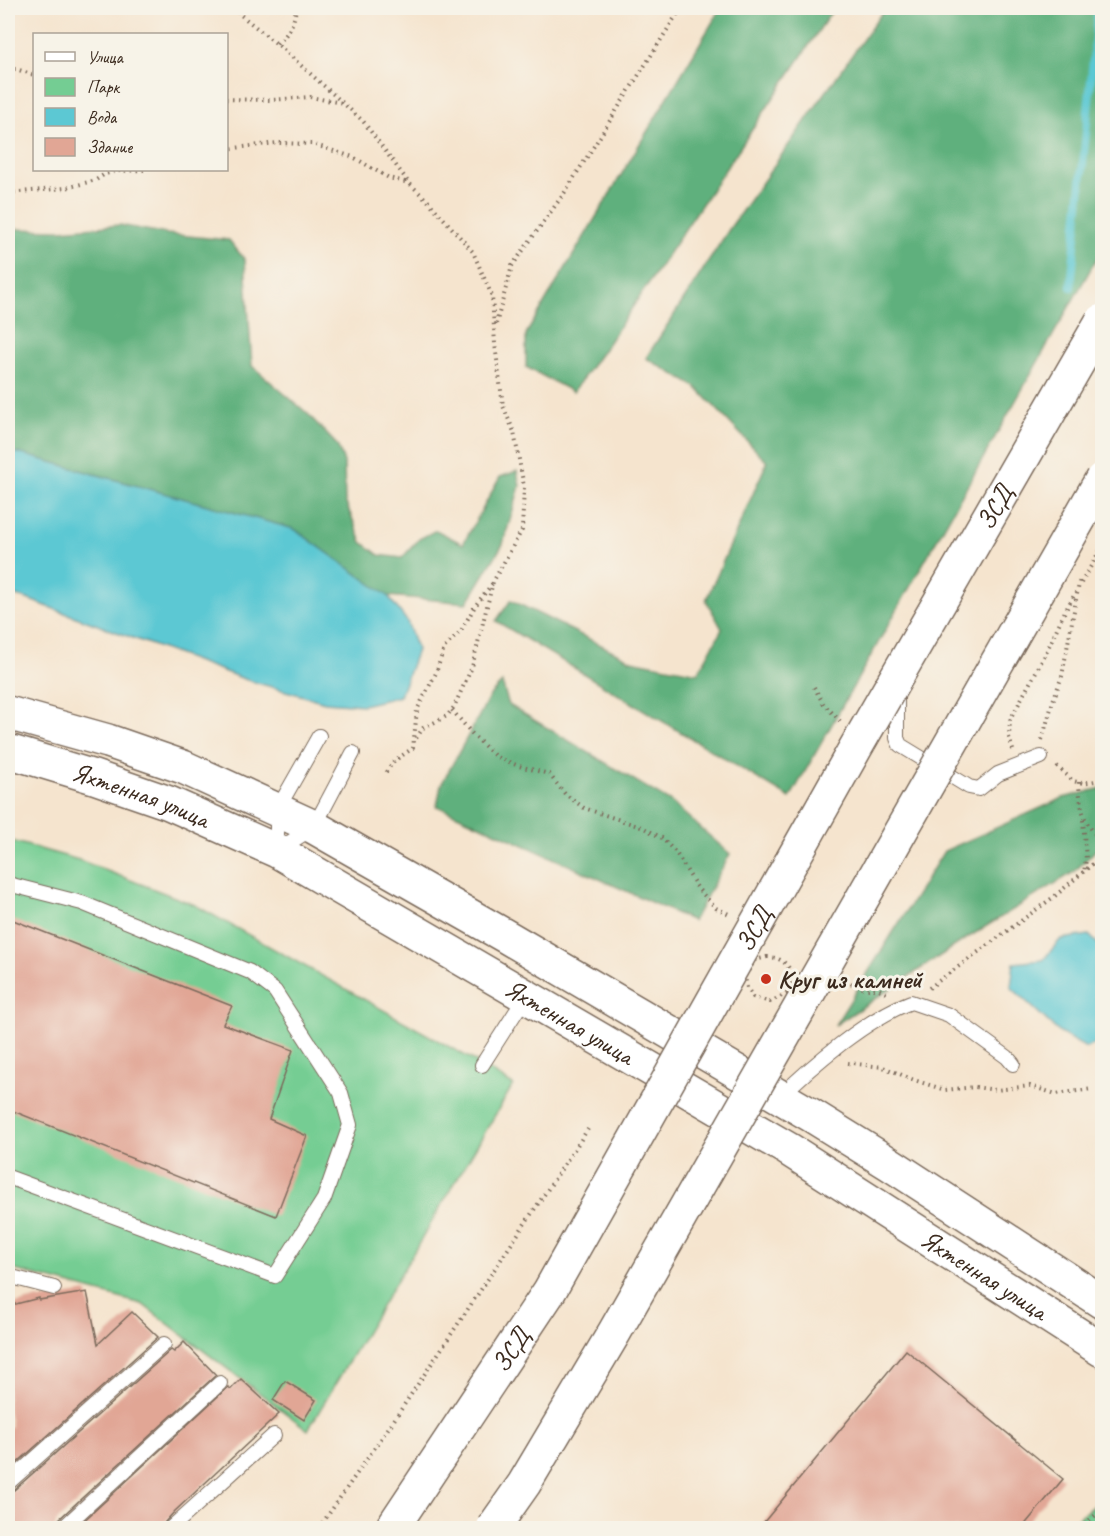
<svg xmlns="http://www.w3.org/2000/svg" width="1110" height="1536" font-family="Caveat,sans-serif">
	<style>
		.green { fill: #74cd93; stroke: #587c58; stroke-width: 1.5 }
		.forest { fill: #5fb07d; stroke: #4d6d4e; stroke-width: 1.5 }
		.water { fill: #5cc8d3; stroke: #4c7978; stroke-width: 1.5 }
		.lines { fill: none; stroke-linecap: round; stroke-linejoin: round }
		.stream { stroke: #5cc8d3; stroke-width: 8 }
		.building { fill: #e1a695 }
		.service-casing { stroke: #7c6b5c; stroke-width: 16 }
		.secondary-casing { stroke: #7c6b5c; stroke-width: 36 }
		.path { stroke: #7c6b5c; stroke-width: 4; stroke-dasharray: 1.5 4.5; stroke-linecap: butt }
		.service { stroke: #fff; stroke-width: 14 }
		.secondary { stroke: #fff; stroke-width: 33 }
		.motorway-bridge-casing { stroke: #7c6b5c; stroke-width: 36; stroke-linecap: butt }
		.motorway-bridge { stroke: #fff; stroke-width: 33 }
		.poi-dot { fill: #c8321e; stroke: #f7f3e8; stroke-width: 2 }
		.labels { text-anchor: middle; stroke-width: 6; stroke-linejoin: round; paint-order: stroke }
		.street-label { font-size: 26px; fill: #3b2a1e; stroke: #f7f3e8 }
		.poi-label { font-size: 26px; font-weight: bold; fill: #3b2a1e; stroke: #f7f3e8; text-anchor: start }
	</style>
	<rect width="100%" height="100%" fill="#f7f3e8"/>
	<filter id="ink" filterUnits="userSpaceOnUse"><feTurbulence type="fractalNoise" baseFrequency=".0167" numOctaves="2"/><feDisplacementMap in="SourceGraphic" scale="12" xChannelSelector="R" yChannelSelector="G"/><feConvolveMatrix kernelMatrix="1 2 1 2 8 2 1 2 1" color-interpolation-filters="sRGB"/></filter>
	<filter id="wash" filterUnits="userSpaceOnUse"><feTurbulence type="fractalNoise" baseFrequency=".008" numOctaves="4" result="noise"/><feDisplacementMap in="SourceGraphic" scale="24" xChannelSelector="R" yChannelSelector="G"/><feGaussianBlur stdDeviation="1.35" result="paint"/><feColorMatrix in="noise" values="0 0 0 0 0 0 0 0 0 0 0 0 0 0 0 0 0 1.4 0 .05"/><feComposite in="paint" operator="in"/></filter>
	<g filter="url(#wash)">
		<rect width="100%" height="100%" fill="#f5e4ce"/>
		<path class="green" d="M 8,840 L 79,860 L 195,905 L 473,1060 L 513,1085 L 308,1430 L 142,1304 L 8,1268 Z
			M 1102,1502 L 1102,1528 L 1066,1528 L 1093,1506 Z"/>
		<path class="forest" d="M 721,8 L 834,8 L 609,342 L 573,392 L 526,367 L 526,334 Z
			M 885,8 L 1102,8 L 1102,249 L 790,798 L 496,621 L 511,600 L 631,660 L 698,673 L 722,629 L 706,600 L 767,462 L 696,387 L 646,358 L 730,228 Z
			M 120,225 L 167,234 L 229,240 L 245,260 L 252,366 L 307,413 L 337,445 L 344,462 L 345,501 L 362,542 L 379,555 L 402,558 L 419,539 L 436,530 L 463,544 L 500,477 L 517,471 L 520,486 L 503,544 L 467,603 L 388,596 L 294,529 L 18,453 L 8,452 L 8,229 L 60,230 Z
			M 502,683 L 509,705 L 671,802 L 730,854 L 693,921 L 437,806 L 441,785 L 491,694 Z
			M 1102,788 L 1102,844 L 1074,872 L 964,940 L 835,1025 L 944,851 L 1063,798 Z"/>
		<path class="water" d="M 8,452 L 18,453 L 294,529 L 388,596 L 407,621 L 417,650 L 400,696 L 363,705 L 325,702 L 247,680 L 27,599 L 8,594 Z
			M 1089,935 L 1102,948 L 1101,1041 L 1086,1048 L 1060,1033 L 1011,987 L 1014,963 L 1043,960 L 1061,939 Z"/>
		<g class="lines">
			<path class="stream" d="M 1071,287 L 1098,8"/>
		</g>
		<g id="blocks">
			<path class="building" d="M 8,918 L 232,1006 L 223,1024 L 293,1050 L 269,1119 L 307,1136 L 276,1216 L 8,1109 Z
				M 87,1292 L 98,1344 L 132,1312 L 158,1337 L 8,1471 L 8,1429 L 11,1426 L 8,1409 L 8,1306 L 39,1298 L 39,1300 Z
				M 184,1342 L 216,1375 L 57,1521 L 54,1528 L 8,1528 L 8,1492 L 14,1490 L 171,1350 L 174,1352 Z
				M 906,1350 L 1063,1479 L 1022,1528 L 759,1528 Z
				M 241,1379 L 279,1414 L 175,1511 L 165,1522 L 162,1528 L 76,1528 L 228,1387 L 231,1389 Z
				M 285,1381 L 316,1400 L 304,1420 L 273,1400 Z"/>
		</g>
	</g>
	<g filter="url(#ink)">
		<use href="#blocks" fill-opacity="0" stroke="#7c6b5c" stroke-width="1.5"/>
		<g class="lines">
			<defs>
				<path id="service" d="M 897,694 L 897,738 L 900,745 L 969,787 L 979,789 L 998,774 L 1041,757
					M 278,850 L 314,827 L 353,753
					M 277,851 L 277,810 L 319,736
					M 8,884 L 82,903 L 250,972 L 275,991 L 341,1093 L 350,1125 L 324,1199 L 275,1276 L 8,1177
					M 482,1065 L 526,996
					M 780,1097 C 812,1065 868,1018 911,1002 L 949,1015 L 1007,1057 L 1013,1064
					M 8,1276 L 54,1288
					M 8,1483 L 164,1344
					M 63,1528 L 220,1383
					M 171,1528 L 274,1435"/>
				<g id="secondary">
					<path d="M 8,713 L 108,741 L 183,767 L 314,827 L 507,937 L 811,1115 L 890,1164 L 1102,1302"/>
					<path id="s1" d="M 8,751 L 94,777 L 169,803 L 277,851 L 788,1149 L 1102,1350"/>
				</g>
			</defs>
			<use href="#service" class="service-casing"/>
			<use href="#secondary" class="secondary-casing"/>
			<path class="path" d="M 232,8 L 277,44 L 363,121 L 409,183 L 428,201 L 473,252 L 492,296 L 495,344 L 503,406 L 514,432 L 524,487 L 522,530 L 493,582 L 472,667 L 454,707 L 447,716 L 423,728 L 415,740
				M 277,44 C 289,33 294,24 296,8
				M 8,69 L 16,69 L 34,75
				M 226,99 L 271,100 L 310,97 L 342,103
				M 226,149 L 277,143 L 312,144 L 353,157 L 389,178 L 409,183
				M 8,193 L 66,188 L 96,180 L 105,174 L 118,171 L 144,170
				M 496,324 L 512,266 L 565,192 L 681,8
				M 1096,451 L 1102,399
				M 1081,583 L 1102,547
				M 814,687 L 823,703 L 840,721
				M 452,710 L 474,736 L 496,757 L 519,766 L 549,774 L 565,794 L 584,808 L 644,828 L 662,838 L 676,853 L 698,889 L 716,908 L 731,915
				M 1042,740 L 1053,701 L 1062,676 L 1080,578
				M 1013,750 L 1009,737 L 1010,720 L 1045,655 L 1063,615 L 1076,592
				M 1057,766 L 1073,781 L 1082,783 L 1102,780
				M 386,772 L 394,761 L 413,748 L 417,710 L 436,673 L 444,648 L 461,631 L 475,606 L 492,584
				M 1079,782 C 1080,807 1083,824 1102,841
				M 1083,820 L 1086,859 L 1084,872
				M 767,957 C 782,957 789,965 794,978 L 788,993 L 770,1002 L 753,997 L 747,988 L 745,976 L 755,960 Z
				M 845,981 L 865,989 L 879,989 L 886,993
				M 929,988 L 1055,896 L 1102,856
				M 848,1063 L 883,1067 L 914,1080 L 945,1090 L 975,1087 L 996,1090 L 1030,1086 L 1056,1094 L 1092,1089
				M 319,1528 L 392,1423 L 588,1129
				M 1080,1528 L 1102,1510"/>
			<use href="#service" class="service"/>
			<use href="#secondary" class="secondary"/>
			<defs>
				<g id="motorway-bridge">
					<path id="s2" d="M 392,1528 L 549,1292 L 856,747 L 1102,321"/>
					<path d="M 493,1528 L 524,1484 L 614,1333 L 1102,479"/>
				</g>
			</defs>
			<use href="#motorway-bridge" class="motorway-bridge-casing"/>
			<use href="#motorway-bridge" class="motorway-bridge"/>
		</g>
	</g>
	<circle class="poi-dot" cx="766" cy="979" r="6"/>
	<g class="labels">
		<g class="street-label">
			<text dy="9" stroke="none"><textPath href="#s2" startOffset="1186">ЗСД</textPath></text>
			<text dy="9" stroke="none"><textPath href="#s1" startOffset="140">Яхтенная улица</textPath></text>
			<text dy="9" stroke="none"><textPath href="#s2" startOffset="700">ЗСД</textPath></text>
			<text dy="9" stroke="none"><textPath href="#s1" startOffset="626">Яхтенная улица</textPath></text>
			<text dy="9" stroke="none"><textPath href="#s1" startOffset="1112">Яхтенная улица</textPath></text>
			<text dy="9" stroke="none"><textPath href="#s2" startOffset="214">ЗСД</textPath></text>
		</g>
		<g class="poi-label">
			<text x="778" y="988">Круг из камней</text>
		</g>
	</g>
	<rect width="1110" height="1536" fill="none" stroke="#f7f3e8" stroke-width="30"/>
	<rect x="33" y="33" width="195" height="138" fill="#f7f3e8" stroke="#aca397" stroke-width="1.5"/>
	<rect x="45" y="52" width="30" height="9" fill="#ffffff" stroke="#aca397" stroke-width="1.5"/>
	<text x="87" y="63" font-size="18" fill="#3b2a1e">Улица</text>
	<rect x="45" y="78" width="30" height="18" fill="#74cd93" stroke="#aca397" stroke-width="1.5"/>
	<text x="87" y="93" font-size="18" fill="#3b2a1e">Парк</text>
	<rect x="45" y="108" width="30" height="18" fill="#5cc8d3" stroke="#aca397" stroke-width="1.5"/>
	<text x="87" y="123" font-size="18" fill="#3b2a1e">Вода</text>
	<rect x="45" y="138" width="30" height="18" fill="#e1a695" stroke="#aca397" stroke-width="1.5"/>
	<text x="87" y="153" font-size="18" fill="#3b2a1e">Здание</text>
</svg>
